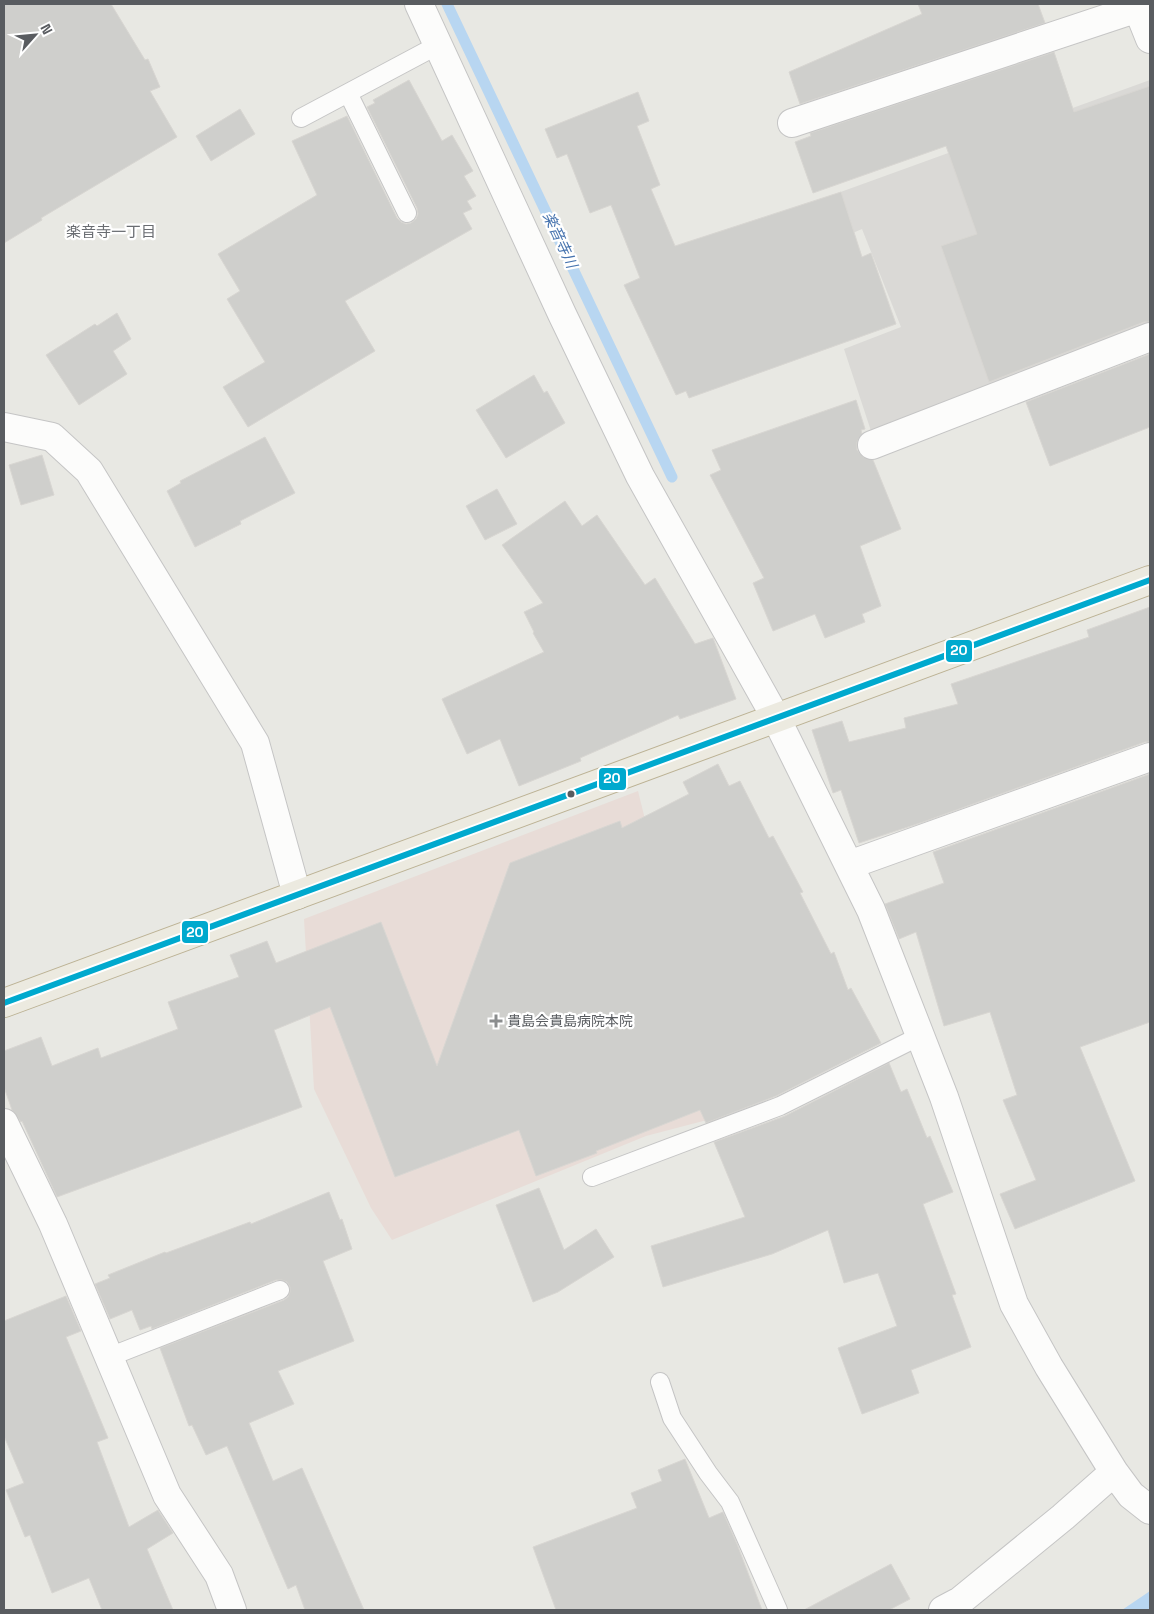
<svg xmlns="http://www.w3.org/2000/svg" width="1154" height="1614" font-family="'Space Grotesk','Noto Sans JP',sans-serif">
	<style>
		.industrial { fill: #dad9d6 }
		.medical { fill: #e8dcd7 }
		.water { fill: #b8d6f1 }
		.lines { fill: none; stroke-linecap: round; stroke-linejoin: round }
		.stream { stroke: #b8d6f1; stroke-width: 11 }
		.building { fill: #cfcfcc; stroke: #d8d6d2 }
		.lane-casing { stroke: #c5c5c5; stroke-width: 20 }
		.street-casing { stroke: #c5c5c5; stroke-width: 30 }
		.highway-casing { stroke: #bcb294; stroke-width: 30 }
		.lane { stroke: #fcfcfb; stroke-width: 18 }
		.street { stroke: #fcfcfb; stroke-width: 28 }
		.highway { stroke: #eceae0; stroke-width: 28 }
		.bus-1-casing { stroke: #fff; stroke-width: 10 }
		.bus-1 { stroke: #00a9ce; stroke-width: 6 }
		.bus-dot { fill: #595c60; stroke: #fff; stroke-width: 2 }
		.poi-dot { fill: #8b8d8e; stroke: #fff; stroke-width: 2 }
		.labels { text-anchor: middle; stroke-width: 4.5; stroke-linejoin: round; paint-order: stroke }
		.poi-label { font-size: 14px; fill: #595c60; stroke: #fff; text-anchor: start }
		.neighbourhood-label { font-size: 15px; fill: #6a6d72; stroke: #fff }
		.water-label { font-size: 15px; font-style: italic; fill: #4774af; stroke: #fff }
		.line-badge { stroke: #fff; stroke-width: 2 }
		.badge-label { font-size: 14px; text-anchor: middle; font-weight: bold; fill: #fff }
	</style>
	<rect width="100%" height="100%" fill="#e8e8e3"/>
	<path class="industrial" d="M 1150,80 L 1150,330 L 871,431 L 844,349 L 901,327 L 862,229 L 827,244 L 813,202 Z"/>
	<path class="medical" d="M 638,791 L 684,977 L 707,1120 L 646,1136 L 392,1240 L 371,1208 L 314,1089 L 304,919 Z"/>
	<path class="water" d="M 1150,1591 L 1150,1610 L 1122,1610 Z"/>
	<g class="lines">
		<path class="stream" d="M 447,4 L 672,477"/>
	</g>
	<path class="building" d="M 4,4 L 111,4 L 145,60 L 148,59 L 160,87 L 150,91 L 177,137 L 88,190 L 41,218 L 42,220 L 4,243 Z
		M 918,4 L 1038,4 L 1045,23 L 800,104 L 789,72 L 922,14 Z
		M 1054,52 L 1074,112 L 1150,86 L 1150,322 L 1144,322 L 989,382 L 941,246 L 977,234 L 946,146 L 813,193 L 795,142 L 811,136 L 810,133 Z
		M 409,80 L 442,141 L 452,135 L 473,171 L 464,176 L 476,196 L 467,201 L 472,209 L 463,213 L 472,229 L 345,301 L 375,351 L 248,427 L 223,387 L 265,362 L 227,299 L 240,291 L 218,254 L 317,195 L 292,141 L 347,116 L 397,218 L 401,222 L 406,224 L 411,223 L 416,219 L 418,214 L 417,208 L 367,107 L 375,103 L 373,100 Z
		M 638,92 L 649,121 L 637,126 L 660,185 L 651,189 L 675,246 L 841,192 L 862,257 L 871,253 L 896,324 L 689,398 L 686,391 L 676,395 L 624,285 L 640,278 L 611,205 L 590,213 L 567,154 L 557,158 L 545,129 Z
		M 240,109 L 255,134 L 211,161 L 196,136 Z
		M 117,313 L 131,339 L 113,351 L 127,374 L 79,405 L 46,355 L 95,324 L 97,326 Z
		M 1150,354 L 1150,427 L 1050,466 L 1026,402 Z
		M 534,375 L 544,393 L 547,391 L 565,423 L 506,458 L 476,410 Z
		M 856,400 L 865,429 L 861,430 L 862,434 L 857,442 L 857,450 L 863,457 L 873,460 L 901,529 L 860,546 L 881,606 L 862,614 L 865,622 L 825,638 L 815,614 L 773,631 L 753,583 L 764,578 L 710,475 L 721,470 L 712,450 Z
		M 265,437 L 295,493 L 240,521 L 241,524 L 195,547 L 167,491 L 181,483 L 180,481 Z
		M 42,455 L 54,495 L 21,505 L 9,465 Z
		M 497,489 L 517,524 L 485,540 L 466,506 Z
		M 565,501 L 582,526 L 597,515 L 645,585 L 655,578 L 695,644 L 713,638 L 736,699 L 680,719 L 678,715 L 580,758 L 581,761 L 519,786 L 500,739 L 467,754 L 442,699 L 544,652 L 533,633 L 534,632 L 524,612 L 543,603 L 502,545 Z
		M 1150,607 L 1150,742 L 1145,742 L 923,822 L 859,843 L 841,790 L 833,793 L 812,730 L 842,721 L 849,742 L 906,728 L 904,718 L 958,704 L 951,684 L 1089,637 L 1087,630 Z
		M 718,764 L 729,786 L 740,781 L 769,838 L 773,836 L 803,892 L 800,893 L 831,954 L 834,952 L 848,990 L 851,988 L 881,1043 L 776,1096 L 706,1123 L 700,1110 L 596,1151 L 597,1153 L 536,1176 L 519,1130 L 395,1177 L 330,1007 L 274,1030 L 302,1107 L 57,1197 L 22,1121 L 21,1122 L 12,1110 L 4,1087 L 4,1051 L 41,1037 L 52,1066 L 98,1048 L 101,1058 L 178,1029 L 168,1002 L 239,977 L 230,955 L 267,941 L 276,963 L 381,922 L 437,1066 L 510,863 L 620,821 L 622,828 L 689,794 L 683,782 Z
		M 1150,774 L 1150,1022 L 1080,1047 L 1135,1181 L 1015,1229 L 1000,1194 L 1036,1180 L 1003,1100 L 1017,1095 L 990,1012 L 944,1026 L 916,932 L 899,939 L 885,904 L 944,883 L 933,852 Z
		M 889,1063 L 901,1092 L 907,1089 L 927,1138 L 930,1136 L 953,1192 L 923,1204 L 956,1294 L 952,1295 L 971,1347 L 911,1370 L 919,1393 L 862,1414 L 838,1348 L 897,1326 L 878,1273 L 844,1283 L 828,1230 L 772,1254 L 663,1287 L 651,1246 L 745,1217 L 714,1142 L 785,1116 Z
		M 539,1188 L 564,1250 L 596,1229 L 614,1257 L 558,1292 L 533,1302 L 496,1205 Z
		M 329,1192 L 340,1220 L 342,1219 L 352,1249 L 323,1261 L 354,1341 L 278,1371 L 294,1404 L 249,1423 L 273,1481 L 302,1468 L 364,1610 L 305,1610 L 296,1585 L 288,1589 L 227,1446 L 206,1455 L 192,1425 L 189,1426 L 160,1348 L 284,1300 L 288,1297 L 290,1292 L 290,1287 L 287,1282 L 282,1280 L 276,1280 L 152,1329 L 151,1326 L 140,1330 L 132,1310 L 110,1319 L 95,1284 L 110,1278 L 108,1275 L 165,1252 L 166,1253 L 250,1222 L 251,1224 Z
		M 66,1296 L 81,1331 L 66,1337 L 108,1438 L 97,1442 L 129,1527 L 158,1510 L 173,1533 L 147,1549 L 173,1610 L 102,1610 L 89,1578 L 52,1593 L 30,1535 L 25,1537 L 6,1490 L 24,1483 L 4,1436 L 4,1321 Z
		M 685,1459 L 709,1518 L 723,1512 L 737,1544 L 762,1610 L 556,1610 L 533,1547 L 637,1508 L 631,1493 L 662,1481 L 658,1470 Z
		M 891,1564 L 910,1599 L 889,1610 L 804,1610 Z"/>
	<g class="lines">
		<defs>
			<path id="lane" d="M 348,93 L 407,213
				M 301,118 L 438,45
				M 592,1177 L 780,1106 L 920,1036
				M 109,1357 L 280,1290
				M 660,1382 L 672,1418 L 708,1473 L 730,1502 L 778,1610"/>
			<path id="street" d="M 419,4 L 562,314 L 640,476 L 776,718 L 871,910 L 944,1097 L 1014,1304 L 1049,1367 L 1114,1472 L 1131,1495 L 1150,1510
				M 1136,4 L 1150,39
				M 792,123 L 1138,8
				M 4,427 L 52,437 L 89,471 L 255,743 L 297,895
				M 872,445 L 1150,337
				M 849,865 L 1150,757
				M 4,1123 L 53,1224 L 167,1495 L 219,1575 L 232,1610
				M 943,1610 L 960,1601 L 1063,1517 L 1114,1472"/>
			<path id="highway" d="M 4,1003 L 1150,580"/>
		</defs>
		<use href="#lane" class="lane-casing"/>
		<use href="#street" class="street-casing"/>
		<use href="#highway" class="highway-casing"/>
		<use href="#lane" class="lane"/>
		<use href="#street" class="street"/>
		<use href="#highway" class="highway"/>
		<defs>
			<path id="bus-1" d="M 4,1003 L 1150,580"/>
		</defs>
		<use href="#bus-1" class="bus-1-casing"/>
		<use href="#bus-1" class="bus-1"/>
	</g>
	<circle class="bus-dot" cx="571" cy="794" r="4.5"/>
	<path class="poi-dot" d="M493.5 1013.5h5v5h5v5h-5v5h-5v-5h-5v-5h5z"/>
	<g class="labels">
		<g class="poi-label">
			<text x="507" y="1026">貴島会貴島病院本院</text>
		</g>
		<g class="neighbourhood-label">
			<text x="111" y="237">楽音寺一丁目</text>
		</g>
		<g class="water-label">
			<text transform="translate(560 240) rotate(65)" y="5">楽音寺川</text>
		</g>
	</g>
	<g class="line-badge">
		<rect x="945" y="639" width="28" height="24" rx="5" fill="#00a9ce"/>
		<rect x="598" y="767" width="29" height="24" rx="5" fill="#00a9ce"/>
		<rect x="181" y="920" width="28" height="24" rx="5" fill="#00a9ce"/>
	</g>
	<g class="badge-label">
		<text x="959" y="655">20</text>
		<text x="612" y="783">20</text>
		<text x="195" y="937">20</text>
	</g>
	<rect width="1154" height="1614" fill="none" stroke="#595c60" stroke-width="10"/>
	<g transform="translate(35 35) rotate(63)" stroke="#ffffff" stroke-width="4" paint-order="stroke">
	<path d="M0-4L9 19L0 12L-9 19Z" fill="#595c60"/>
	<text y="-8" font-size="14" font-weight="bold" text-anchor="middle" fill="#595c60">N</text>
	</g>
</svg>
